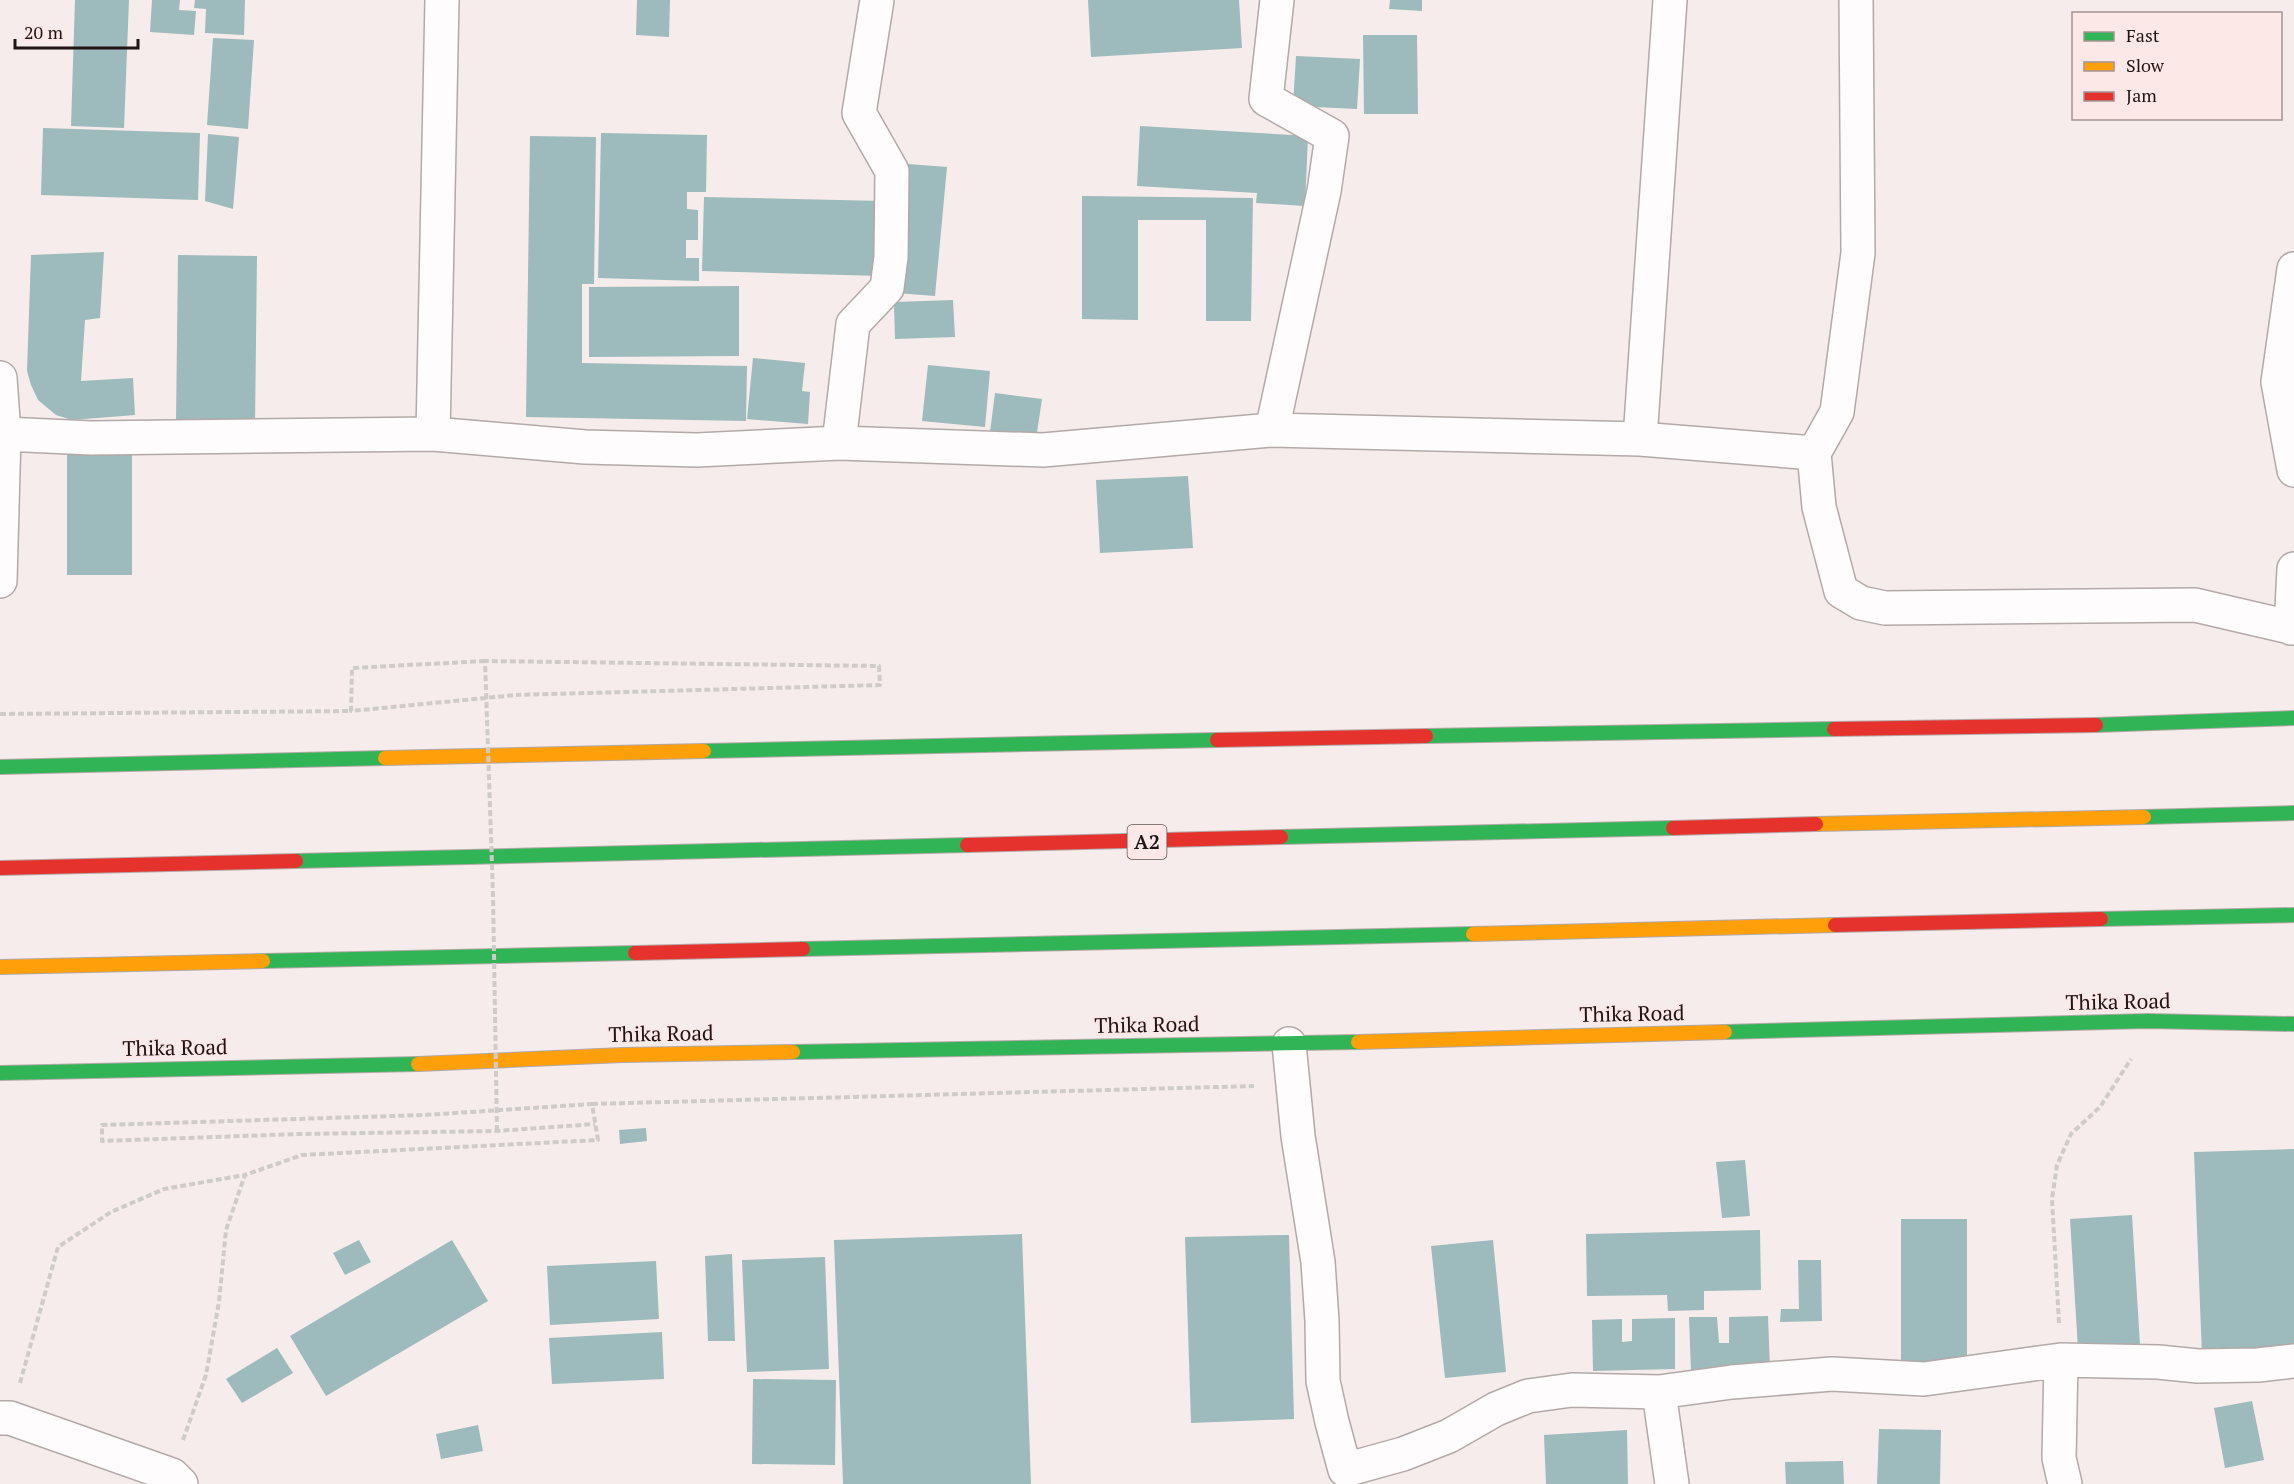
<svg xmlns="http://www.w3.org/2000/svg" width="2294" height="1484" font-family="'PT Serif',serif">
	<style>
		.building { fill: #9dbabc }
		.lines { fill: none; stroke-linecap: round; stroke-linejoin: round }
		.street-casing { stroke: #b3a9a8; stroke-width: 36 }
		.fast-casing { stroke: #b3a9a8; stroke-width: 16 }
		.slow-casing { stroke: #b3a9a8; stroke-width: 16 }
		.jam-casing { stroke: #b3a9a8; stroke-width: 16 }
		.path { stroke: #d0cbcb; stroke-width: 4; stroke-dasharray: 6 3; stroke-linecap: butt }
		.street { stroke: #fefcfc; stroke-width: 33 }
		.fast { stroke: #30b455; stroke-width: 14 }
		.slow { stroke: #ff9f0a; stroke-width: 14 }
		.jam { stroke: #e5322d; stroke-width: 14 }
		.path-bridge { stroke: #d0cbcb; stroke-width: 4; stroke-dasharray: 6 3; stroke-linecap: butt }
		.labels { text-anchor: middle; stroke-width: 4.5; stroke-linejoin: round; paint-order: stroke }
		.shield { fill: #fbe8e7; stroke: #625454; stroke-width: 1.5 }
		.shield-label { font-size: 20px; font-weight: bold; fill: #201515 }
		.street-label { font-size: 21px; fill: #201515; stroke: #fbe8e7 }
	</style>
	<rect width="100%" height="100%" fill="#f6eceb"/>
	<path class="building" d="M 75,0 L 129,0 L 124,128 L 71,126 Z
		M 152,0 L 180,0 L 179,10 L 196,11 L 194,35 L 150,32 Z
		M 195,0 L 245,0 L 244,35 L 205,33 L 206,9 L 194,8 Z
		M 637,0 L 670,0 L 669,37 L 636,35 Z
		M 1088,0 L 1239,0 L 1242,48 L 1091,57 Z
		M 1390,0 L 1422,0 L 1422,11 L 1389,9 Z
		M 1363,35 L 1417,35 L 1418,114 L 1364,114 Z
		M 213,38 L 254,40 L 248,129 L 207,125 Z
		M 1296,56 L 1360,59 L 1357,109 L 1293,106 Z
		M 1140,126 L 1308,136 L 1305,206 L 1256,203 L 1257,193 L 1137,186 Z
		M 43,128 L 200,133 L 198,200 L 41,195 Z
		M 601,133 L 707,135 L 706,192 L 687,192 L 687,209 L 698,210 L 698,240 L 686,240 L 686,258 L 699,258 L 699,281 L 598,278 Z
		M 208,134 L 239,137 L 233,209 L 205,201 Z
		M 530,136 L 596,137 L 594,284 L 582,284 L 582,363 L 747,366 L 746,421 L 526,417 Z
		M 908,164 L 947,167 L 935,296 L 896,293 Z
		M 1082,196 L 1253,198 L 1251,321 L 1206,321 L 1206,220 L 1138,220 L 1138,320 L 1082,319 Z
		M 704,197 L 882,201 L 881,276 L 702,271 Z
		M 104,252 L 100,318 L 85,320 L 81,381 L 133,378 L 135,415 L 72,420 L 56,415 L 38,400 L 31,385 L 27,371 L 31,255 Z
		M 178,255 L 257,256 L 255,424 L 176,423 Z
		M 739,286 L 739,356 L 589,357 L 589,287 Z
		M 953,300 L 955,337 L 895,339 L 894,302 Z
		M 753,358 L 805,363 L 802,391 L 810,392 L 808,424 L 747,419 Z
		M 928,365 L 990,371 L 985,427 L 922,421 Z
		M 995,393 L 1042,399 L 1036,439 L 990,432 Z
		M 67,455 L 132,455 L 132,575 L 67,575 Z
		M 1188,476 L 1193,548 L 1100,553 L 1096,480 Z
		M 646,1128 L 647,1141 L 620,1144 L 619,1130 Z
		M 2294,1149 L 2294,1353 L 2202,1356 L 2194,1152 Z
		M 1745,1160 L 1750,1216 L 1722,1218 L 1716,1162 Z
		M 2132,1215 L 2140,1345 L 2078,1349 L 2070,1219 Z
		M 1901,1219 L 1967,1219 L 1967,1363 L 1901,1363 Z
		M 1760,1230 L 1761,1290 L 1704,1291 L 1704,1310 L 1668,1311 L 1667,1295 L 1587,1296 L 1586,1234 Z
		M 1022,1234 L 1031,1484 L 843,1484 L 834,1240 Z
		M 1289,1235 L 1294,1419 L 1191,1423 L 1185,1237 Z
		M 359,1240 L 371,1262 L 345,1275 L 333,1253 Z
		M 452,1240 L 488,1301 L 326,1396 L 290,1336 Z
		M 1493,1240 L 1506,1372 L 1445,1378 L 1431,1246 Z
		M 732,1254 L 735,1341 L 708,1341 L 705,1256 Z
		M 825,1257 L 829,1369 L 747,1372 L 742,1260 Z
		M 1798,1260 L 1821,1260 L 1822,1321 L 1780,1322 L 1781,1309 L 1799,1309 Z
		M 656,1261 L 659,1319 L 550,1325 L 547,1266 Z
		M 1768,1316 L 1770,1369 L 1691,1371 L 1689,1317 L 1717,1317 L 1719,1343 L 1729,1343 L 1729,1317 Z
		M 1675,1318 L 1675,1369 L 1593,1371 L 1592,1320 L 1622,1319 L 1622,1342 L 1632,1341 L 1632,1319 Z
		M 662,1332 L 664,1379 L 552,1384 L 549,1338 Z
		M 277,1348 L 293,1373 L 242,1403 L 226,1379 Z
		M 753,1379 L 836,1380 L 835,1465 L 752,1464 Z
		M 2252,1401 L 2264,1460 L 2225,1468 L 2214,1408 Z
		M 478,1425 L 483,1451 L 441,1459 L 436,1434 Z
		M 1879,1429 L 1941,1430 L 1940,1484 L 1877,1484 Z
		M 1627,1430 L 1628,1484 L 1546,1484 L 1544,1435 Z
		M 1843,1461 L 1844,1484 L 1786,1484 L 1785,1462 Z"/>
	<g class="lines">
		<defs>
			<path id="street" d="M 2294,269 L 2278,382 L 2294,470
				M 0,378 L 4,434 L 91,438 L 433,434 L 585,447 L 697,450 L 839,443 L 1043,450 L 1272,430 L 1640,439 L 1814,453 L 1819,507 L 1841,591 L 1861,603 L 1885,608 L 2195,605 L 2294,628
				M 1272,430 L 1324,191 L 1332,136 L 1266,99 L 1277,0
				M 433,434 L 442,0
				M 1640,439 L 1670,0
				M 839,443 L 853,324 L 887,288 L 891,257 L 892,171 L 859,113 L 877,0
				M 1814,453 L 1837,412 L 1858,253 L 1856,0
				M 0,581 L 4,434
				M 2291,628 L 2294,569
				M 1289,1044 L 1298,1136 L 1318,1262 L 1322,1321 L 1323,1381 L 1332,1422 L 1345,1470 L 1403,1454 L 1449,1436 L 1496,1409 L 1528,1396 L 1572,1390 L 1659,1392 L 1732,1382 L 1832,1374 L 1924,1379 L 2061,1360 L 2158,1362 L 2198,1366 L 2258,1365 L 2294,1361
				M 2061,1360 L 2059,1458 L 2065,1484
				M 1659,1392 L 1672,1484
				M 0,1418 L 10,1418 L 172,1475 L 181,1484"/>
			<path id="fast" d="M 2096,725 L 2294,718
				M 1426,736 L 1834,729
				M 704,751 L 1217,740
				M 0,767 L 385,758
				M 2144,817 L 2294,813
				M 1281,837 L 1673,828
				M 296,861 L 967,845
				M 2101,919 L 2294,915
				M 803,949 L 1473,934
				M 263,961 L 635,953
				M 1725,1032 L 2148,1021 L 2294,1024
				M 793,1052 L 1358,1042
				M 0,1073 L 418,1064"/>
			<path id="slow" d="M 385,758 L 704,751
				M 1816,824 L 2144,817
				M 1473,934 L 1835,925
				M 0,967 L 263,961
				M 1358,1042 L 1725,1032
				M 418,1064 L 623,1055 L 793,1052"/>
			<path id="jam" d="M 1834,729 L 2096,725
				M 1217,740 L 1426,736
				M 1673,828 L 1816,824
				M 967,845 L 1281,837
				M 0,868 L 296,861
				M 1835,925 L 2101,919
				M 635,953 L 803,949"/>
		</defs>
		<use href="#street" class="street-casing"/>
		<use href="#fast" class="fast-casing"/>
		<use href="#slow" class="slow-casing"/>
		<use href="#jam" class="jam-casing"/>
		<path class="path" d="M 485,661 L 352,668 L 351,711 L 516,695
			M 0,714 L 351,711
			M 592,1104 L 1254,1086
			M 2059,1323 L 2052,1199 L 2057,1165 L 2071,1134 L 2100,1107 L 2131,1059
			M 20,1383 L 58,1247 L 111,1212 L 164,1189 L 245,1175
			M 183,1440 L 206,1375 L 219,1302 L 226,1230 L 245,1175 L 302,1155 L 598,1140 L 592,1104 L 425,1115 L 102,1125 L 102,1141 L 299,1134 L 497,1131 L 595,1124"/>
		<use href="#street" class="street"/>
		<use href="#fast" class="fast"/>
		<use href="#slow" class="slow"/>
		<use href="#jam" class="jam"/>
		<path class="path-bridge" d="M 497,1131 L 493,895 L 485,661 L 879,666 L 880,685 L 516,695"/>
	</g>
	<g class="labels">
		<rect class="shield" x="1127.5" y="825" width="39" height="34" rx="4.5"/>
		<g class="shield-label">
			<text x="1147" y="849">A2</text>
		</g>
		<g class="street-label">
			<text transform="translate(2118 1002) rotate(-1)" y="7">Thika Road</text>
			<text transform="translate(1632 1014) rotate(-1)" y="7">Thika Road</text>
			<text transform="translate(1147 1025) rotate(-1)" y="7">Thika Road</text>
			<text transform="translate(661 1034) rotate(-1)" y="7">Thika Road</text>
			<text transform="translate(175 1048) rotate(-1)" y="7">Thika Road</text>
		</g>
	</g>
	<rect x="2072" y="12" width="210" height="108" fill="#fbe8e7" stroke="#a39493" stroke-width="1.5"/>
	<rect x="2084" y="32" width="30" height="9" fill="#30b455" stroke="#a39493" stroke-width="1.5"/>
	<text x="2126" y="42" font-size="18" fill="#201515">Fast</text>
	<rect x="2084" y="62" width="30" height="9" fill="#ff9f0a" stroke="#a39493" stroke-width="1.5"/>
	<text x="2126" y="72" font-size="18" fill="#201515">Slow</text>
	<rect x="2084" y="92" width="30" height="9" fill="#e5322d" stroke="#a39493" stroke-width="1.5"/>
	<text x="2126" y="102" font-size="18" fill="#201515">Jam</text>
	<path d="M15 39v9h123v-9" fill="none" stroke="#201515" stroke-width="3"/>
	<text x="24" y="39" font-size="18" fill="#201515" stroke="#fbe8e7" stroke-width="4.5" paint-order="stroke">20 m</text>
</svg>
